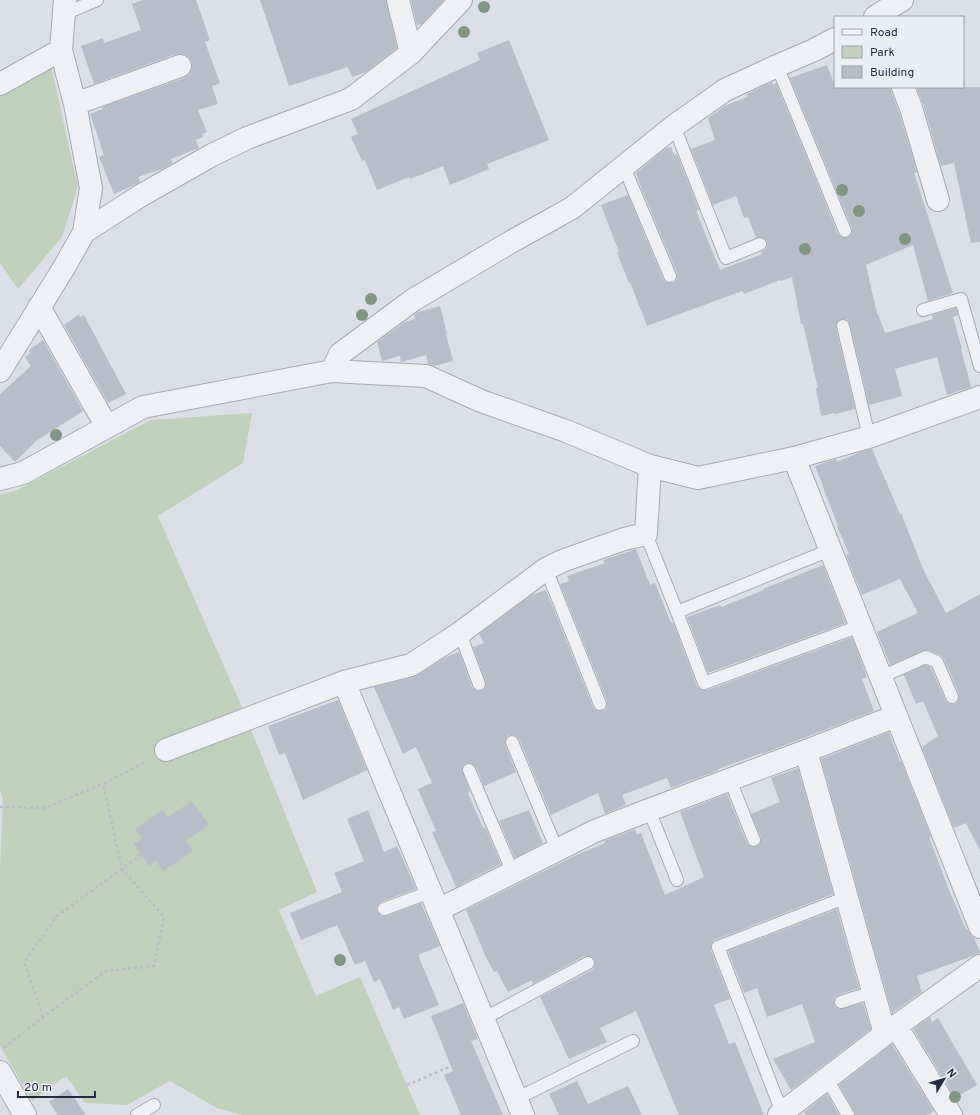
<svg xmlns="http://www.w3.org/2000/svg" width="980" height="1115" font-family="Overpass,sans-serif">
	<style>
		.green { fill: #bfd1bb }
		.building { fill: #b8bdca }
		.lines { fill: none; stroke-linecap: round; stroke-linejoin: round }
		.lane-casing { stroke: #a4a9b4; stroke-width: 14 }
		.street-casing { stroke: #a4a9b4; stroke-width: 24 }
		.path { stroke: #b9bdc5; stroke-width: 2.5; stroke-dasharray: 3 3; stroke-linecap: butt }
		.lane { stroke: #eef0f5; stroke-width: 12 }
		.street { stroke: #eef0f5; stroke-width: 22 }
		.tree { fill: #809682 }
	</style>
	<rect width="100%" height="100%" fill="#dbdfe7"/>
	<path class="green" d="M 51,66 L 78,187 L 62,237 L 18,289 L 0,263 L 0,95 Z
		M 252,413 L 243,463 L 158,516 L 241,705 L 317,892 L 279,910 L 316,996 L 360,977 L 420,1115 L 242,1115 L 217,1108 L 170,1081 L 127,1105 L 85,1103 L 66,1076 L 32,1101 L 0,1046 L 0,870 L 3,801 L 0,789 L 0,495 L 17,490 L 151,420 Z"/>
	<path class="building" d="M 143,0 L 196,0 L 210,40 L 205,42 L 220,83 L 212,86 L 218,104 L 198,110 L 207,132 L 202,134 L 203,137 L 196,140 L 199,148 L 171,159 L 173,163 L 162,169 L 138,177 L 140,182 L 132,186 L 114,194 L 99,157 L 104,155 L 90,114 L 103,109 L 102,107 L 184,78 L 190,74 L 192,68 L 192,62 L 188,57 L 183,54 L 176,54 L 94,84 L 81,46 L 103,38 L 104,43 L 141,30 L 132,4 Z
		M 260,0 L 386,0 L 397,48 L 366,72 L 352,77 L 348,67 L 289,86 Z
		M 411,0 L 444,0 L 422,24 L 417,25 Z
		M 509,40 L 549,140 L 487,164 L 489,169 L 450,185 L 443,166 L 410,179 L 409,177 L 377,190 L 365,160 L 362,161 L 351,137 L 358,134 L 351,119 L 480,60 L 477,53 Z
		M 827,65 L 835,87 L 891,87 L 891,91 L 899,112 L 917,172 L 914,173 L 953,293 L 928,301 L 913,245 L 866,265 L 877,314 L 878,314 L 885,333 L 933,319 L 932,315 L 956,308 L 958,315 L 953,317 L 962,349 L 961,349 L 971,387 L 947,395 L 937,357 L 895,369 L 902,396 L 869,405 L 850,324 L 848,321 L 846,319 L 842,319 L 838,321 L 836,324 L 836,328 L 855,409 L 835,414 L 834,413 L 821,416 L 816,388 L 818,388 L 803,324 L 801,324 L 792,277 L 781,281 L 780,280 L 744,294 L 742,291 L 647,326 L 630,282 L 629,283 L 617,253 L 619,252 L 601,205 L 628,195 L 663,279 L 665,282 L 669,283 L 673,283 L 676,281 L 677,277 L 677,273 L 642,190 L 636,173 L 666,148 L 671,147 L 674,155 L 677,154 L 699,210 L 696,211 L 720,270 L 762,254 L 761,252 L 766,249 L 767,245 L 767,241 L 764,238 L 761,237 L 756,238 L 748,217 L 744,218 L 736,196 L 713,205 L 691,149 L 715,140 L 708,118 L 726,105 L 748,97 L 747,94 L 772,82 L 773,85 L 776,83 L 838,234 L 841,237 L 844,238 L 848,238 L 851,235 L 852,232 L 852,228 L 790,78 Z
		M 916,87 L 980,87 L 980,242 L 971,243 L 954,163 L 941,166 L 923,104 Z
		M 440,306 L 447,334 L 446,334 L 453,361 L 435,366 L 428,364 L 426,355 L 401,362 L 400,356 L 382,361 L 377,342 L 405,322 L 415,319 L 414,315 L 418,312 Z
		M 79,314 L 80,317 L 84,315 L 126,394 L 108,403 L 64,325 Z
		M 43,340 L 83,411 L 36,441 L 15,462 L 0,446 L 0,394 L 31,366 L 25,357 L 30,353 L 29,350 Z
		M 872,449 L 900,514 L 901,513 L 923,569 L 946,613 L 980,594 L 980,850 L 966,823 L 954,828 L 922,747 L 938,736 L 923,701 L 916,704 L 904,675 L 926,665 L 931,668 L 945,700 L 948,703 L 951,704 L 955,704 L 958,701 L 959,698 L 959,694 L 944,659 L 940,655 L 926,650 L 890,665 L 877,632 L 918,613 L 900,579 L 862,595 L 846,555 L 849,554 L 837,526 L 838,526 L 815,466 L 836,459 L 837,462 L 860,452 Z
		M 636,549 L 650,585 L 655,583 L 671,623 L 673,622 L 697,686 L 700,689 L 703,690 L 707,690 L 852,637 L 867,677 L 862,679 L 874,711 L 762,754 L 762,753 L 718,769 L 719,770 L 671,788 L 667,778 L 622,795 L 626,805 L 605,814 L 598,793 L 551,815 L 519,739 L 516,736 L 513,735 L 509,735 L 506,738 L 505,741 L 505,745 L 516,772 L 484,786 L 476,767 L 473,764 L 470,763 L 466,763 L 463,766 L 462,769 L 470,792 L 468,793 L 483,828 L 485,827 L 501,864 L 456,887 L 432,832 L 436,831 L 418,789 L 432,783 L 416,747 L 403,754 L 374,687 L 414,677 L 446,657 L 459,652 L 472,687 L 475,690 L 477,691 L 482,691 L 485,688 L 486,685 L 486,682 L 473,647 L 484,643 L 479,634 L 531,595 L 546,590 L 593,707 L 595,710 L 599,711 L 603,711 L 606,709 L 607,705 L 607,701 L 560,584 L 569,581 L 567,576 L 605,563 L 603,560 Z
		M 823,565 L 846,623 L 708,673 L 687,617 L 720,605 L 721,607 L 764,590 L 763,589 Z
		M 338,700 L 367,770 L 303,800 L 285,753 L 279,755 L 268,726 Z
		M 889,732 L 900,762 L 901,761 L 931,837 L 929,837 L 949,890 L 966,929 L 967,929 L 972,937 L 974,938 L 980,951 L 980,953 L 956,962 L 917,976 L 922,992 L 892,1013 L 821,759 Z
		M 798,768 L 833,894 L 715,940 L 712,943 L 711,946 L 711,950 L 730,999 L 714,1005 L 729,1044 L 735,1042 L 764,1115 L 679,1115 L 636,1011 L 600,1028 L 607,1042 L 569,1059 L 540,997 L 592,970 L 594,967 L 595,964 L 594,959 L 592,957 L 589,956 L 584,956 L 533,984 L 532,980 L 508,992 L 497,971 L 494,972 L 485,955 L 466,910 L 572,857 L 605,843 L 604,841 L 635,829 L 637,835 L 641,833 L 665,895 L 704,877 L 680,812 L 727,794 L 747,843 L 750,846 L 753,847 L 756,847 L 760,844 L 761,841 L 761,838 L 751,814 L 780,802 L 771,778 Z
		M 192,801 L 209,825 L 186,841 L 193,851 L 163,871 L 156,861 L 149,866 L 134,844 L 142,838 L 135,829 L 163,810 L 168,817 Z
		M 368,810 L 384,852 L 397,846 L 416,889 L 381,902 L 378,905 L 377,907 L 377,912 L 380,915 L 382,916 L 386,916 L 421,903 L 440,946 L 418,955 L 439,1005 L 404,1019 L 399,1007 L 393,1010 L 380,979 L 374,982 L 365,961 L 355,965 L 337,925 L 301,940 L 290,913 L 342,892 L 334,873 L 364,861 L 347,819 Z
		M 529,810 L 543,843 L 515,858 L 499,821 Z
		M 837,909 L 859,988 L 838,995 L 835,997 L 834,1000 L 834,1004 L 836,1007 L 840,1009 L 863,1003 L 871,1029 L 791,1090 L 773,1059 L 815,1042 L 802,1004 L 767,1017 L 757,988 L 744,993 L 728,951 Z
		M 463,1003 L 478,1039 L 471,1041 L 503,1115 L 461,1115 L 444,1075 L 453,1071 L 431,1016 Z
		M 930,1017 L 932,1022 L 938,1018 L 977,1085 L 955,1098 L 913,1029 Z
		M 892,1044 L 934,1111 L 927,1115 L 855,1115 L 854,1111 L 839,1085 Z
		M 577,1081 L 588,1104 L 628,1086 L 642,1115 L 559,1115 L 549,1094 Z
		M 68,1089 L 86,1115 L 58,1115 L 49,1102 Z
		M 827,1094 L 839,1115 L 806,1115 L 804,1112 Z"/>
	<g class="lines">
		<defs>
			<path id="lane" d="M 64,14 L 97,0
				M 777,66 L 845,231
				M 674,126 L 726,258 L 760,244
				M 624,167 L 670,276
				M 923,310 L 961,299 L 980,366
				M 843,326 L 869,437
				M 646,534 L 677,612 L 704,683 L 860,626
				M 546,569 L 600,704
				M 677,612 L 830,550
				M 460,633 L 479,684
				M 881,677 L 926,657 L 937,662 L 952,697
				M 512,742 L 557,850
				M 469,770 L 513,873
				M 730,780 L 754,840
				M 649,810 L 677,880
				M 384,909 L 430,892
				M 841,1002 L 873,992
				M 483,1019 L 588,963
				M 827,1079 L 848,1115
				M 516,1099 L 633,1041
				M 137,1115 L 154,1105
				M 783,1115 L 718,947 L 847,897"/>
			<path id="street" d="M 398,0 L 411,53
				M 875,17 L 902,0
				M 0,84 L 61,50
				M 903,87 L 911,108 L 938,200
				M 75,104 L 180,66
				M 84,232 L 140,196 L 212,155 L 247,138 L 351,99 L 411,53 L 461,0
				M 39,307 L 107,427
				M 0,371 L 65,266 L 84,232 L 91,188 L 75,104 L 61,50 L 65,0
				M 332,371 L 340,354 L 413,300 L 509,243 L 572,208 L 674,126 L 725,90 L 777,66 L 814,50 L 835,39
				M 794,458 L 980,927
				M 0,479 L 23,473 L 143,407 L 332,371 L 426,376 L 481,401 L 566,431 L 650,466 L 698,478 L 794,458 L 869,437 L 980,397
				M 344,682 L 523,1115
				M 166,750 L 344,682 L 411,665 L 460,633 L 546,569 L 562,561 L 624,539 L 646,534 L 650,466
				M 806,751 L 885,1034
				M 438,910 L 595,831 L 649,810 L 806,751 L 896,716
				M 896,1026 L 951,1115
				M 0,1072 L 25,1115
				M 779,1115 L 885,1034 L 980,966"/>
		</defs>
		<use href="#lane" class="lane-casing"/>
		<use href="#street" class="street-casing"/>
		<path class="path" d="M 0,807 L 45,808 L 103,784
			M 43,1017 L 24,962 L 57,916 L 141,855
			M 4,1048 L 43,1017 L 106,971 L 154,966 L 164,917 L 122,869 L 103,784 L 145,762
			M 407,1085 L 473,1057"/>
		<use href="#lane" class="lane"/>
		<use href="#street" class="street"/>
	</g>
	<g class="tree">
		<circle cx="484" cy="7" r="6"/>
		<circle cx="464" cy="32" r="6"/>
		<circle cx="842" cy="190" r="6"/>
		<circle cx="859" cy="211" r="6"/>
		<circle cx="905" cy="239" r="6"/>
		<circle cx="805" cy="249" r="6"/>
		<circle cx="371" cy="299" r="6"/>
		<circle cx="362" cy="315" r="6"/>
		<circle cx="56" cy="435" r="6"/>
		<circle cx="340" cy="960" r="6"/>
		<circle cx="955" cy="1097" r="6"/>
	</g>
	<rect x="834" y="16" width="130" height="72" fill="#eaeef5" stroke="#9ba0ac"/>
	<rect x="842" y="29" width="20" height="6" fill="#eef0f5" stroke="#9ba0ac"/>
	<text x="870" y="36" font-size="12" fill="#242b3e">Road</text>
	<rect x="842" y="46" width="20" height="12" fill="#bfd1bb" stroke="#9ba0ac"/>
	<text x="870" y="56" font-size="12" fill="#242b3e">Park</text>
	<rect x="842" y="66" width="20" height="12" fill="#b8bdca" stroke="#9ba0ac"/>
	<text x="870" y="76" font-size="12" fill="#242b3e">Building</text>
	<g transform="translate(944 1079) rotate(52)" stroke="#eaeef5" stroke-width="3" paint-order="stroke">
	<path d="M0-3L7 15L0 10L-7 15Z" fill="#242b3e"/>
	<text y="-6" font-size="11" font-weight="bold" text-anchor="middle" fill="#242b3e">N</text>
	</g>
	<path d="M18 1091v6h77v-6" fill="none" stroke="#242b3e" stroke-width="2"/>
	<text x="24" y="1091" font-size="12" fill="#242b3e" stroke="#eaeef5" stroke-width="3" paint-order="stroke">20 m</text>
</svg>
